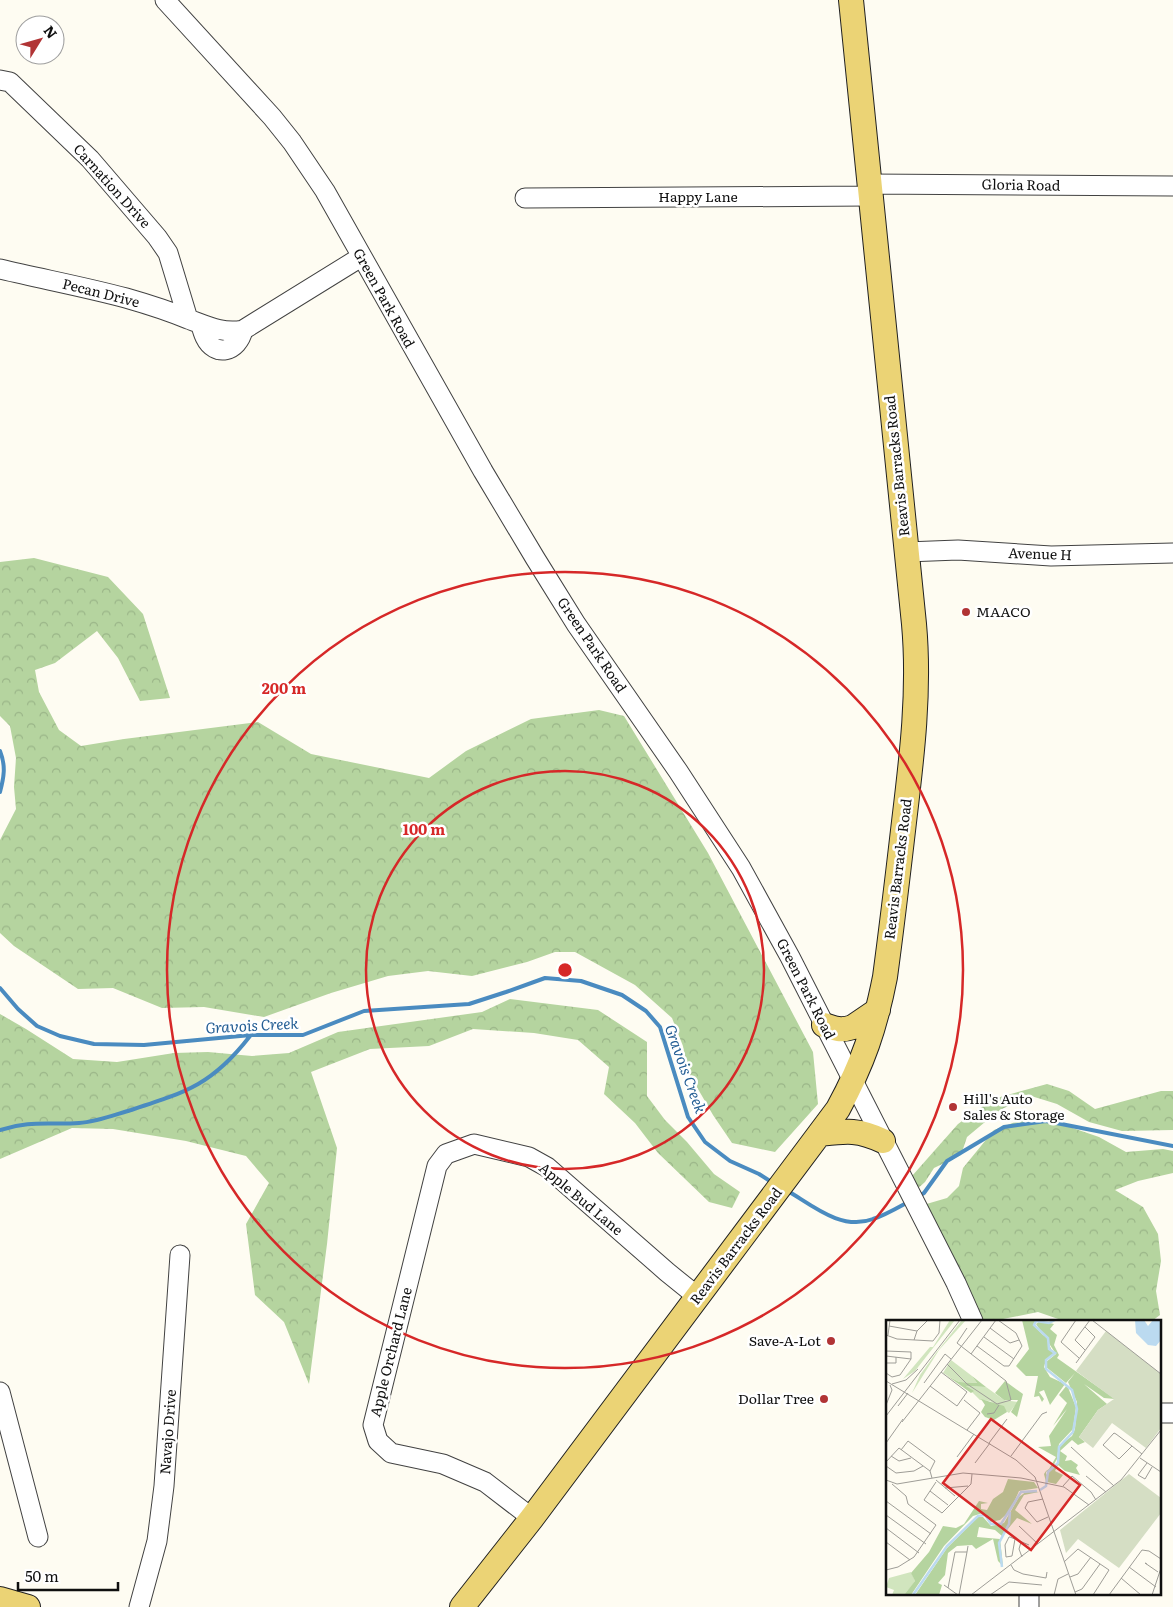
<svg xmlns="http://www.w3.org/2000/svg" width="1173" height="1607" font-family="Literata,serif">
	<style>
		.forest { fill: url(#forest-crowns) }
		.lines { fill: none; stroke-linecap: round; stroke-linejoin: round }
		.stream { stroke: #4a8bc0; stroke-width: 4 }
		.minor-casing { stroke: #424242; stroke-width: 21 }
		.major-casing { stroke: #202020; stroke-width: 26 }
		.minor { stroke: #fff; stroke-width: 19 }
		.major { stroke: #ebd375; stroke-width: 24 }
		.ring { fill: none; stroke: #d62828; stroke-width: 2.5 }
		.poi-dot { fill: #b13435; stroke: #fff; stroke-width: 2 }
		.labels { text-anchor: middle; stroke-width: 5; stroke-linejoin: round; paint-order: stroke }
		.street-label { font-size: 14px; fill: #0f0f0f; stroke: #fff }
		.poi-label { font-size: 14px; fill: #0f0f0f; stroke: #fff; text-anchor: start }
		.water-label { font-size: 15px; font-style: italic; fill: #245e94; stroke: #fff }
		.inset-river { fill: none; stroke: #bbdaf0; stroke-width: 2.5 }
		.inset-road { fill: none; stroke: #9e9d97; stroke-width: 1 }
		.view { fill: #d62828; fill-opacity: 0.15; stroke: #d62828; stroke-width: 2.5 }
		.inset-edge { fill: none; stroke: #0f0f0f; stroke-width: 2.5 }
		.centre { fill: #d62828; stroke: #fff; stroke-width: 2.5 }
		.ring-label { font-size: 15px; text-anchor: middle; font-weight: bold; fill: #d62828; stroke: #fff; stroke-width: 5; stroke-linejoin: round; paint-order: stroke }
	</style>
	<defs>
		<pattern id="forest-crowns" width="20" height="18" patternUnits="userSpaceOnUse" patternTransform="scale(1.25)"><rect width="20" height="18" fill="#b5d49f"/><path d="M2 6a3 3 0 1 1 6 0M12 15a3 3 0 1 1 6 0" fill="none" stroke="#9ab588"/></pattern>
	</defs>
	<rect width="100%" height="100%" fill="#fefcf2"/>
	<path class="forest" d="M 34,558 L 108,577 L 143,614 L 170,698 L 140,701 L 118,658 L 97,631 L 55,663 L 35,670 L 39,692 L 59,730 L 81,746 L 124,739 L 258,722 L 311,754 L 429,778 L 466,751 L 531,719 L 599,710 L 624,716 L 708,853 L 813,1052 L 818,1104 L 775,1152 L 732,1143 L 713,1115 L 687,1070 L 683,1046 L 672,1018 L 635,985 L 575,952 L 555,952 L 527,962 L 472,976 L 428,971 L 388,976 L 331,993 L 264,1017 L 204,1007 L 162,1008 L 113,988 L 78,989 L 14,946 L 0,933 L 0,840 L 16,809 L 14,787 L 16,758 L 10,726 L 0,716 L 0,562 Z
		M 510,999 L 598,1010 L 647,1042 L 647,1096 L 665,1120 L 687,1142 L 714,1174 L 740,1192 L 732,1208 L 709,1202 L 658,1153 L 635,1123 L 604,1094 L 609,1067 L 578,1040 L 534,1033 L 473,1029 L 429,1046 L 370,1049 L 311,1072 L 337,1148 L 327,1244 L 309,1384 L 284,1322 L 255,1295 L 246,1224 L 269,1183 L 246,1156 L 186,1141 L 113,1129 L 72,1128 L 0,1159 L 0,1014 L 26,1029 L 73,1059 L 117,1062 L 174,1053 L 208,1052 L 252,1056 L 289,1053 L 338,1032 L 482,1012 Z
		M 1047,1084 L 1069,1091 L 1095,1109 L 1161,1091 L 1173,1091 L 1173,1130 L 1122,1131 L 1089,1122 L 1057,1104 L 1028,1095 L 997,1112 L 967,1137 L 961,1155 L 934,1168 L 925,1182 L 916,1190 L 912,1176 L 958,1124 L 993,1099 Z
		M 1021,1120 L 1058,1123 L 1099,1137 L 1126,1152 L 1163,1149 L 1173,1151 L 1173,1173 L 1138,1181 L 1115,1190 L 1143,1207 L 1158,1234 L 1161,1261 L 1156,1291 L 1160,1315 L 1152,1321 L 1064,1321 L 1038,1312 L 993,1321 L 981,1321 L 923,1205 L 947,1198 L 959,1186 L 963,1168 L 994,1130 Z"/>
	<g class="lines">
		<path class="stream" d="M 0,751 C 6,766 4,777 0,792
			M 0,988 L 18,1009 L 37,1026 L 60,1036 L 94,1044 L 144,1045 L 251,1035 L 303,1035 L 364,1011 L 469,1004 L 506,992 L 545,978 L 581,981 L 622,995 L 646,1011 L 660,1027 L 688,1117 L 705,1142 L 730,1161 L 759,1174 L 773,1183
			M 0,1130 C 29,1120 50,1125 79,1123 C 96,1122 114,1115 131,1110 C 187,1092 213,1084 250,1036
			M 788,1191 C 813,1206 842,1231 873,1219 C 885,1215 897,1208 908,1202
			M 919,1196 L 924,1193 L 947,1161 L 1004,1127 L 1046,1121 L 1173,1146"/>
		<defs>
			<path id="minor" d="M 165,0 L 272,117 L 292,142 L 325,191 L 483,471 L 535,558 L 576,624 L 678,771 L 741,868 L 790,957 L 956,1283 L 973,1321
				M 0,80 L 10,82 L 90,159 L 157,237 L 168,253 L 188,319
				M 868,184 L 1173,186
				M 525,198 L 870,196
				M 0,269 C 42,279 85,287 126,298 C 147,304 169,311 188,319 C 207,326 223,334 243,330 L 361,257
				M 201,325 C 202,329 203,333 205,337 C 215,358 238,352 243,330
				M 906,552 L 958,550 L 1051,556 L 1173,553
				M 0,1392 L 38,1537
				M 1159,1413 L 1173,1413
				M 532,1518 L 485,1482 L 443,1464 L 391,1453 L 378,1441 L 373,1425 L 437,1166 L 446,1154 L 474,1144 L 529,1157 L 547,1167 L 667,1272 L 698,1297
				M 1029,1593 L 1029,1607
				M 139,1607 L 157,1541 L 164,1486 L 180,1255"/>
			<path id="major" d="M 824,1025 C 835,1029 841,1031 853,1027 L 878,1010
				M 820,1134 C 846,1131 858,1129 883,1141
				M 0,1599 L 28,1607
				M 462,1607 L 532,1518 L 838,1109 C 863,1063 875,1028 885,977 C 892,925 898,874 904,822 C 912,756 920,690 914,624 L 851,0"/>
		</defs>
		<use href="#minor" class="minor-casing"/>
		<use href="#major" class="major-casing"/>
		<use href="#minor" class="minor"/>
		<use href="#major" class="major"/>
	</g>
	<g class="ring">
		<circle cx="565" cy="970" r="199"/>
		<circle cx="565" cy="970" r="398"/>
	</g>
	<g class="poi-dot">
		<circle cx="966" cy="612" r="5"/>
		<circle cx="953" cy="1107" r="5"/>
		<circle cx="831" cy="1341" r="5"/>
		<circle cx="824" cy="1399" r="5"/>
	</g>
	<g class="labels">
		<g class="street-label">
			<text transform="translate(1021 185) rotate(1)" y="5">Gloria Road</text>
			<text transform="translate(112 186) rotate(48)" y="5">Carnation Drive</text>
			<text x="698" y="202">Happy Lane</text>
			<text transform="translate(101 293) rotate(14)" y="5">Pecan Drive</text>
			<text transform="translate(384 298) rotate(61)" y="5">Green Park Road</text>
			<text transform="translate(897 466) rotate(-96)" y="5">Reavis Barracks Road</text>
			<text transform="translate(1040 554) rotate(2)" y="5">Avenue H</text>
			<text transform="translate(592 645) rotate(56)" y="5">Green Park Road</text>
			<text transform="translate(898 869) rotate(-83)" y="5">Reavis Barracks Road</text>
			<text transform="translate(806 989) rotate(63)" y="5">Green Park Road</text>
			<text transform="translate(581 1199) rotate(40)" y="5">Apple Bud Lane</text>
			<text transform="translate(736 1246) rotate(-53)" y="5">Reavis Barracks Road</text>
			<text transform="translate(391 1352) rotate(-76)" y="5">Apple Orchard Lane</text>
			<text transform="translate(168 1432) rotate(-86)" y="5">Navajo Drive</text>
		</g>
		<g class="poi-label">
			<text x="976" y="617">MAACO</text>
			<text x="963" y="1104">Hill's Auto<tspan x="963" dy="16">Sales &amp; Storage</tspan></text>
			<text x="821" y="1346" text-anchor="end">Save-A-Lot</text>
			<text x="814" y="1404" text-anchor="end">Dollar Tree</text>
		</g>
		<g class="water-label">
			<text transform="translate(252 1026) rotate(-3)" y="5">Gravois Creek</text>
			<text transform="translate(685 1069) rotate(70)" y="5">Gravois Creek</text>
		</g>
	</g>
	<g transform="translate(886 1320)">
		<rect width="275" height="275" fill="#fefcf2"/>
		<path d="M 64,0 L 69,0 L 29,51 L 17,59 L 44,27 L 47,27 ZM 76,0 L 80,0 L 53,30 L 26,73 L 34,55 L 50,33 ZM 65,40 L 86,56 L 91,63 L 73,62 L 57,53 ZM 80,66 L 100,67 L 118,80 L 132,82 L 123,93 L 104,81 L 94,80 ZM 25,252 L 29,261 L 27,264 L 18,275 L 6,275 L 8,270 L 0,267 L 3,258 Z" fill="#d1e5be"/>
		<path d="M 136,0 L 150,0 L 147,5 L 160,18 L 168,35 L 160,40 L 158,47 L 164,57 L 179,64 L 164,85 L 158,70 L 153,72 L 158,79 L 156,82 L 153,76 L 148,77 L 152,56 L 140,56 L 130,46 L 143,29 ZM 154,1 L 168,4 L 164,9 L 171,15 L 168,25 L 173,35 L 171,38 L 229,79 L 218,78 L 198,64 L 221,84 L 212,90 L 193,117 L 199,122 L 192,125 L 186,120 L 174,131 L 181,136 L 179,141 L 185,140 L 192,145 L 190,148 L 194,155 L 179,151 L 172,145 L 169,151 L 177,155 L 170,164 L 161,162 L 160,155 L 171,143 L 174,125 L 186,116 L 189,109 L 191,82 L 182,62 L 189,53 L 180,63 L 160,47 L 160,42 L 170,34 L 150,4 ZM 60,55 L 73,62 L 91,63 L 86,56 L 100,67 L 80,66 L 88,71 L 85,73 ZM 119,61 L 137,74 L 131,97 L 125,92 L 132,80 L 118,80 L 109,73 ZM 181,65 L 190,87 L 187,109 L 173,124 L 171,139 L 166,148 L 160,152 L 160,162 L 158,154 L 160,151 L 163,149 L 170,137 L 152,127 L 165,126 L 163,116 L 181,89 L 167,106 L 181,83 L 173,75 ZM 95,79 L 118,86 L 121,92 L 108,100 L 99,97 L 95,92 L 99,85 ZM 122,159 L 148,162 L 152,168 L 133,171 L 124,191 L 114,200 L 104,202 L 97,193 L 87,196 L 58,226 L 25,275 L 18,275 L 29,261 L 25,253 L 43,232 L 57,206 L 70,208 L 78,204 L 93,181 L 102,183 L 95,184 L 95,189 L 101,190 L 107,179 L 117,172 ZM 141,171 L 153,172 L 138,175 L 129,190 L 146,204 L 131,198 L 116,216 L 109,210 L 93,207 L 91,217 L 114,219 L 117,246 L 112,241 L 107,219 L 90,229 L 86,225 L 71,226 L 62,233 L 59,255 L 52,263 L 56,265 L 53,275 L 29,275 L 61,228 L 92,197 L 97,197 L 105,206 L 118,203 L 133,177 Z" fill="#b5d49f"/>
		<path d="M 220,11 L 275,54 L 275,108 L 260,128 L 226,103 L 207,128 L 193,117 L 212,90 L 228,79 L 190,51 ZM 243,154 L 275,178 L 275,193 L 233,248 L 192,219 L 180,233 L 174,210 Z" fill="#d5dec4"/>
		<path d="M 249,0 L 258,0 L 262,6 L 267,0 L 275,0 L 275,20 L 270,26 L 262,25 L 250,13 Z" fill="#bbdaf0"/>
		<path class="inset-river" d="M 154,170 L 160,166 L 162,152 L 172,143 L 173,127 L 187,112 L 191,89 L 186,70 L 160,49 L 160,40 L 169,33 L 163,29 L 162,18 L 148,5 L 150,1 L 163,3 L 169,0M 116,247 L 113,223 L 123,204 L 124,192M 27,275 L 61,226 L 92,196 L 99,195 L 105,204 L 115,204 L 135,172 L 151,171"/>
		<path class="inset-road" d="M 190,0 L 175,22 L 193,38M 206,0 L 275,54M 3,6 L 31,11M 104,8 L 124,23 L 133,20M 0,15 L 11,19 L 47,21 L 53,13 L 54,0M 2,15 L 4,0M 98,17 L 128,39M 28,20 L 31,11 L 42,0M 91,26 L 118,46 L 123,46 L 136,26 L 130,13 L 112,0M 199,30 L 189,20 L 204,0M 0,31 L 25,32 L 25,39M 85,34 L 110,0M 0,36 L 25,39M 0,43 L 10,43 L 10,37M 190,43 L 209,17 L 199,7M 61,44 L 81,64 L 111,84 L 125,80 L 120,61 L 71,23 L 81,8M 0,53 L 6,57 L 14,55 L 25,39M 0,61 L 130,140 L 149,157 L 190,275M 38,63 L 59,34 L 65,39M 6,64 L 20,60 L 32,49M 44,66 L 71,86 L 81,72 L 55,52M 78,80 L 94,93 L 81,110M 0,85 L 6,70 L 4,65M 12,86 L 22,73M 101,94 L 108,93 L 113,85M 0,96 L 74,0M 16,102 L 96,0M 0,123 L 17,99M 103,123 L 121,99M 246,126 L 233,139 L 217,125 L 228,113 L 230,114 L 246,126 L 256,134M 185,127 L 228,166M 15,130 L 22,121 L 49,141 L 44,151 L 46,158M 5,136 L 13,141 L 25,138M 125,136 L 156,94 L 161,92M 71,137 L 88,114M 254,138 L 275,152M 0,142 L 13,128 L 44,151M 89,143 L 104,123M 261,143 L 252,155 L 259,159 L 266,147M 0,146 L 10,153 L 28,151 L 37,146M 200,156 L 220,172M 0,160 L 11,164 L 77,153 L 135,158 L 178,167 L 203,185M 50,160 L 69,176M 50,162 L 38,180 L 56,193 L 85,164 L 86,154M 6,164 L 20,176 L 22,184M 177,166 L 186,156 L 205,172 L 210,180M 59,168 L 82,166M 44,171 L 62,185M 157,179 L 142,182 L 139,188 L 151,202 L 162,197M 0,181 L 45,214M 0,195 L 40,224M 133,206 L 152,224M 0,208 L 33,233M 129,219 L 126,236 L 120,237 L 119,225 L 123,217 L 124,217 L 143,225M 0,222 L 24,240M 135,222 L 133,229 L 136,237M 178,242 L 192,229 L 223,250 L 207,275M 261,244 L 259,243 L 272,252M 125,245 L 128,250 L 137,254 L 160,258 L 161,252M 243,247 L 270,267M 0,250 L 12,247 L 28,237 L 50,205 L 22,184M 184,257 L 192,254 L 205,237M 235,258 L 255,275M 58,265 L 72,275M 62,268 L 69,232 L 81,232 L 82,226M 189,272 L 196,269 L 214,244M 73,275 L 81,232M 85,275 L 235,160 L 275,110M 104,275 L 123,262 L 156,265M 168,275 L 172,259 L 182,254M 223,275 L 256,230 L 263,231 L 275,239M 266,275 L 275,248"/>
		<path class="view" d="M 105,99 L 194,165 L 145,230 L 57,163 Z"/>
		<rect width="275" height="275" class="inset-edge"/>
	</g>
	<circle cx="565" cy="970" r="8" class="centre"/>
	<g class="ring-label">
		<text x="284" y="694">200 m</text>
		<text x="424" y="835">100 m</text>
	</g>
	<g transform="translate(40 40) rotate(53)"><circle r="24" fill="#ffffff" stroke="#9f9f9f"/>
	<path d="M0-4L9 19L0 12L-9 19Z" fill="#b13435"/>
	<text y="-8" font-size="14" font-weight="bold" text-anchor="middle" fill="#0f0f0f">N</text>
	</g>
	<path d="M18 1582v8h100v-8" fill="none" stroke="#0f0f0f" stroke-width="2.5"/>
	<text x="25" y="1582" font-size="15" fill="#0f0f0f" stroke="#ffffff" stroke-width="4" paint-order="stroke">50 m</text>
</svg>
